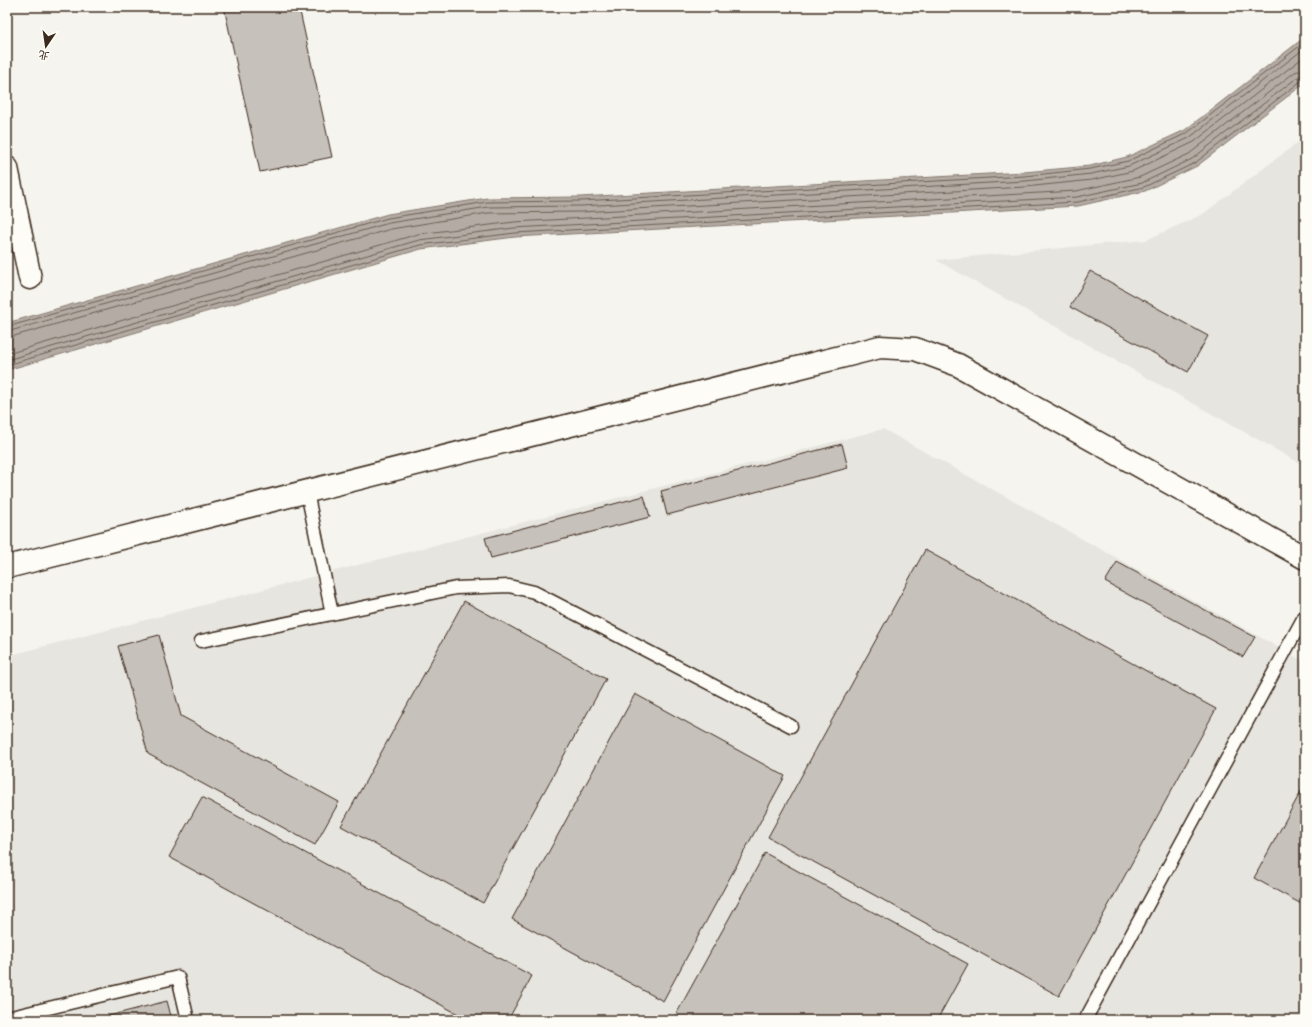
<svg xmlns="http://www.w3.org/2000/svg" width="1312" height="1027" font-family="Itim,'LXGW WenKai TC',sans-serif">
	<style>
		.built { fill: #e7e5df }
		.water { fill: #b4aca4; stroke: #84786e }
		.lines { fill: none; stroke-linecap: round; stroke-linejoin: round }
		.shore { stroke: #6b5e54; stroke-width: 1 }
		.building { fill: #c7c1bb; stroke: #3b2a1e }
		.lane-casing { stroke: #3b2a1e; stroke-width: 15 }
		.street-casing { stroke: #3b2a1e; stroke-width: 25 }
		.lane { stroke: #fdfcf7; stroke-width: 12 }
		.street { stroke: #fdfcf7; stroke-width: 22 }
	</style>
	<rect width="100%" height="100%" fill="#f5f4ee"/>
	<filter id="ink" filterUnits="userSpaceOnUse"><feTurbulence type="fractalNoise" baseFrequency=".025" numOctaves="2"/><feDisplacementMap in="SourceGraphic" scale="8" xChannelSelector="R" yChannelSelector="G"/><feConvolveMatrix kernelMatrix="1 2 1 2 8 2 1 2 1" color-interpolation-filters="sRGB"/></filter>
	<g filter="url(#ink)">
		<path class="built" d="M 1305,137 L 1305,466 L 936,260 L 1146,240 L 1203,214 Z
			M 883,429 L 1305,662 L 1305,1020 L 7,1020 L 7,656 Z"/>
		<path class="water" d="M 1305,37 L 1305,83 L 1197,166 L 1145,191 L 1078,206 L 515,237 L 421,249 L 7,370 L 7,323 L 388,214 L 487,198 L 580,197 L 1024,172 L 1090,166 L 1127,157 L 1185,130 Z"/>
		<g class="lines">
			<path class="shore" d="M 7,327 L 388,218 L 487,202 L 581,201 L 1025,176 L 1090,169 L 1128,161 L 1187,133 L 1305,42
				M 7,332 L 389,223 L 488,207 L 581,206 L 1025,181 L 1091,174 L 1129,166 L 1189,138 L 1305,48
				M 7,338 L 391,229 L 488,213 L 581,212 L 1025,187 L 1092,180 L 1133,171 L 1194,142 L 1305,56
				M 7,354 L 418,234 L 514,222 L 1076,191 L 1140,177 L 1189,154 L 1295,72 L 1305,69
				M 7,360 L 419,240 L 514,228 L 1077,197 L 1142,183 L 1192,159 L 1298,77 L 1305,75
				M 7,365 L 420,245 L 515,233 L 1078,202 L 1144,187 L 1195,163 L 1301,81 L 1305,80"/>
		</g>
		<path class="building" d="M 224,7 L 299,7 L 332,157 L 260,172 Z
			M 1090,271 L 1208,336 L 1188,372 L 1070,307 Z
			M 842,444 L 848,468 L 667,515 L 661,491 Z
			M 644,496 L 650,517 L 491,558 L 485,538 Z
			M 925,550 L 1216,709 L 1059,996 L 768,837 Z
			M 1117,562 L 1255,637 L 1243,657 L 1105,582 Z
			M 464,601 L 606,679 L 483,903 L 341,826 Z
			M 159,635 L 181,716 L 339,802 L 315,845 L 148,754 L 118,646 Z
			M 635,694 L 785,776 L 663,1001 L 512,919 Z
			M 1305,784 L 1305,906 L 1254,878 Z
			M 202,797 L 532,976 L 508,1020 L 469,1020 L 169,857 Z
			M 765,853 L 968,964 L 937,1020 L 673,1020 Z
			M 167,1001 L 172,1020 L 93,1020 Z"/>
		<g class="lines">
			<defs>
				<path id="lane" d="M 307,492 L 332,614
					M 201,641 L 456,588 L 509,586 L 534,592 L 791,726
					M 7,1018 L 178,977 L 188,1020
					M 1085,1020 L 1305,615"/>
				<path id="street" d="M 7,168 L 30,278
					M 7,567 L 880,347 L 915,349 L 958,365 L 1305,558"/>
			</defs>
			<use href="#lane" class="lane-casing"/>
			<use href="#street" class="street-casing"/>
			<use href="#lane" class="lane"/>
			<use href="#street" class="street"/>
		</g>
	</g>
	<rect width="1312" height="1027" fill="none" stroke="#fdfcf7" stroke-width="24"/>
	<rect x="12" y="12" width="1288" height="1003" fill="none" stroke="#3b2a1e" stroke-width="1.5" filter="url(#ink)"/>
	<g transform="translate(46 46) rotate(193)" stroke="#fdfcf7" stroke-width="3" paint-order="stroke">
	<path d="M0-3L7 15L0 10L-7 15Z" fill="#3b2a1e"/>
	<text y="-6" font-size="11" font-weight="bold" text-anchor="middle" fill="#3b2a1e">北</text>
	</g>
</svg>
